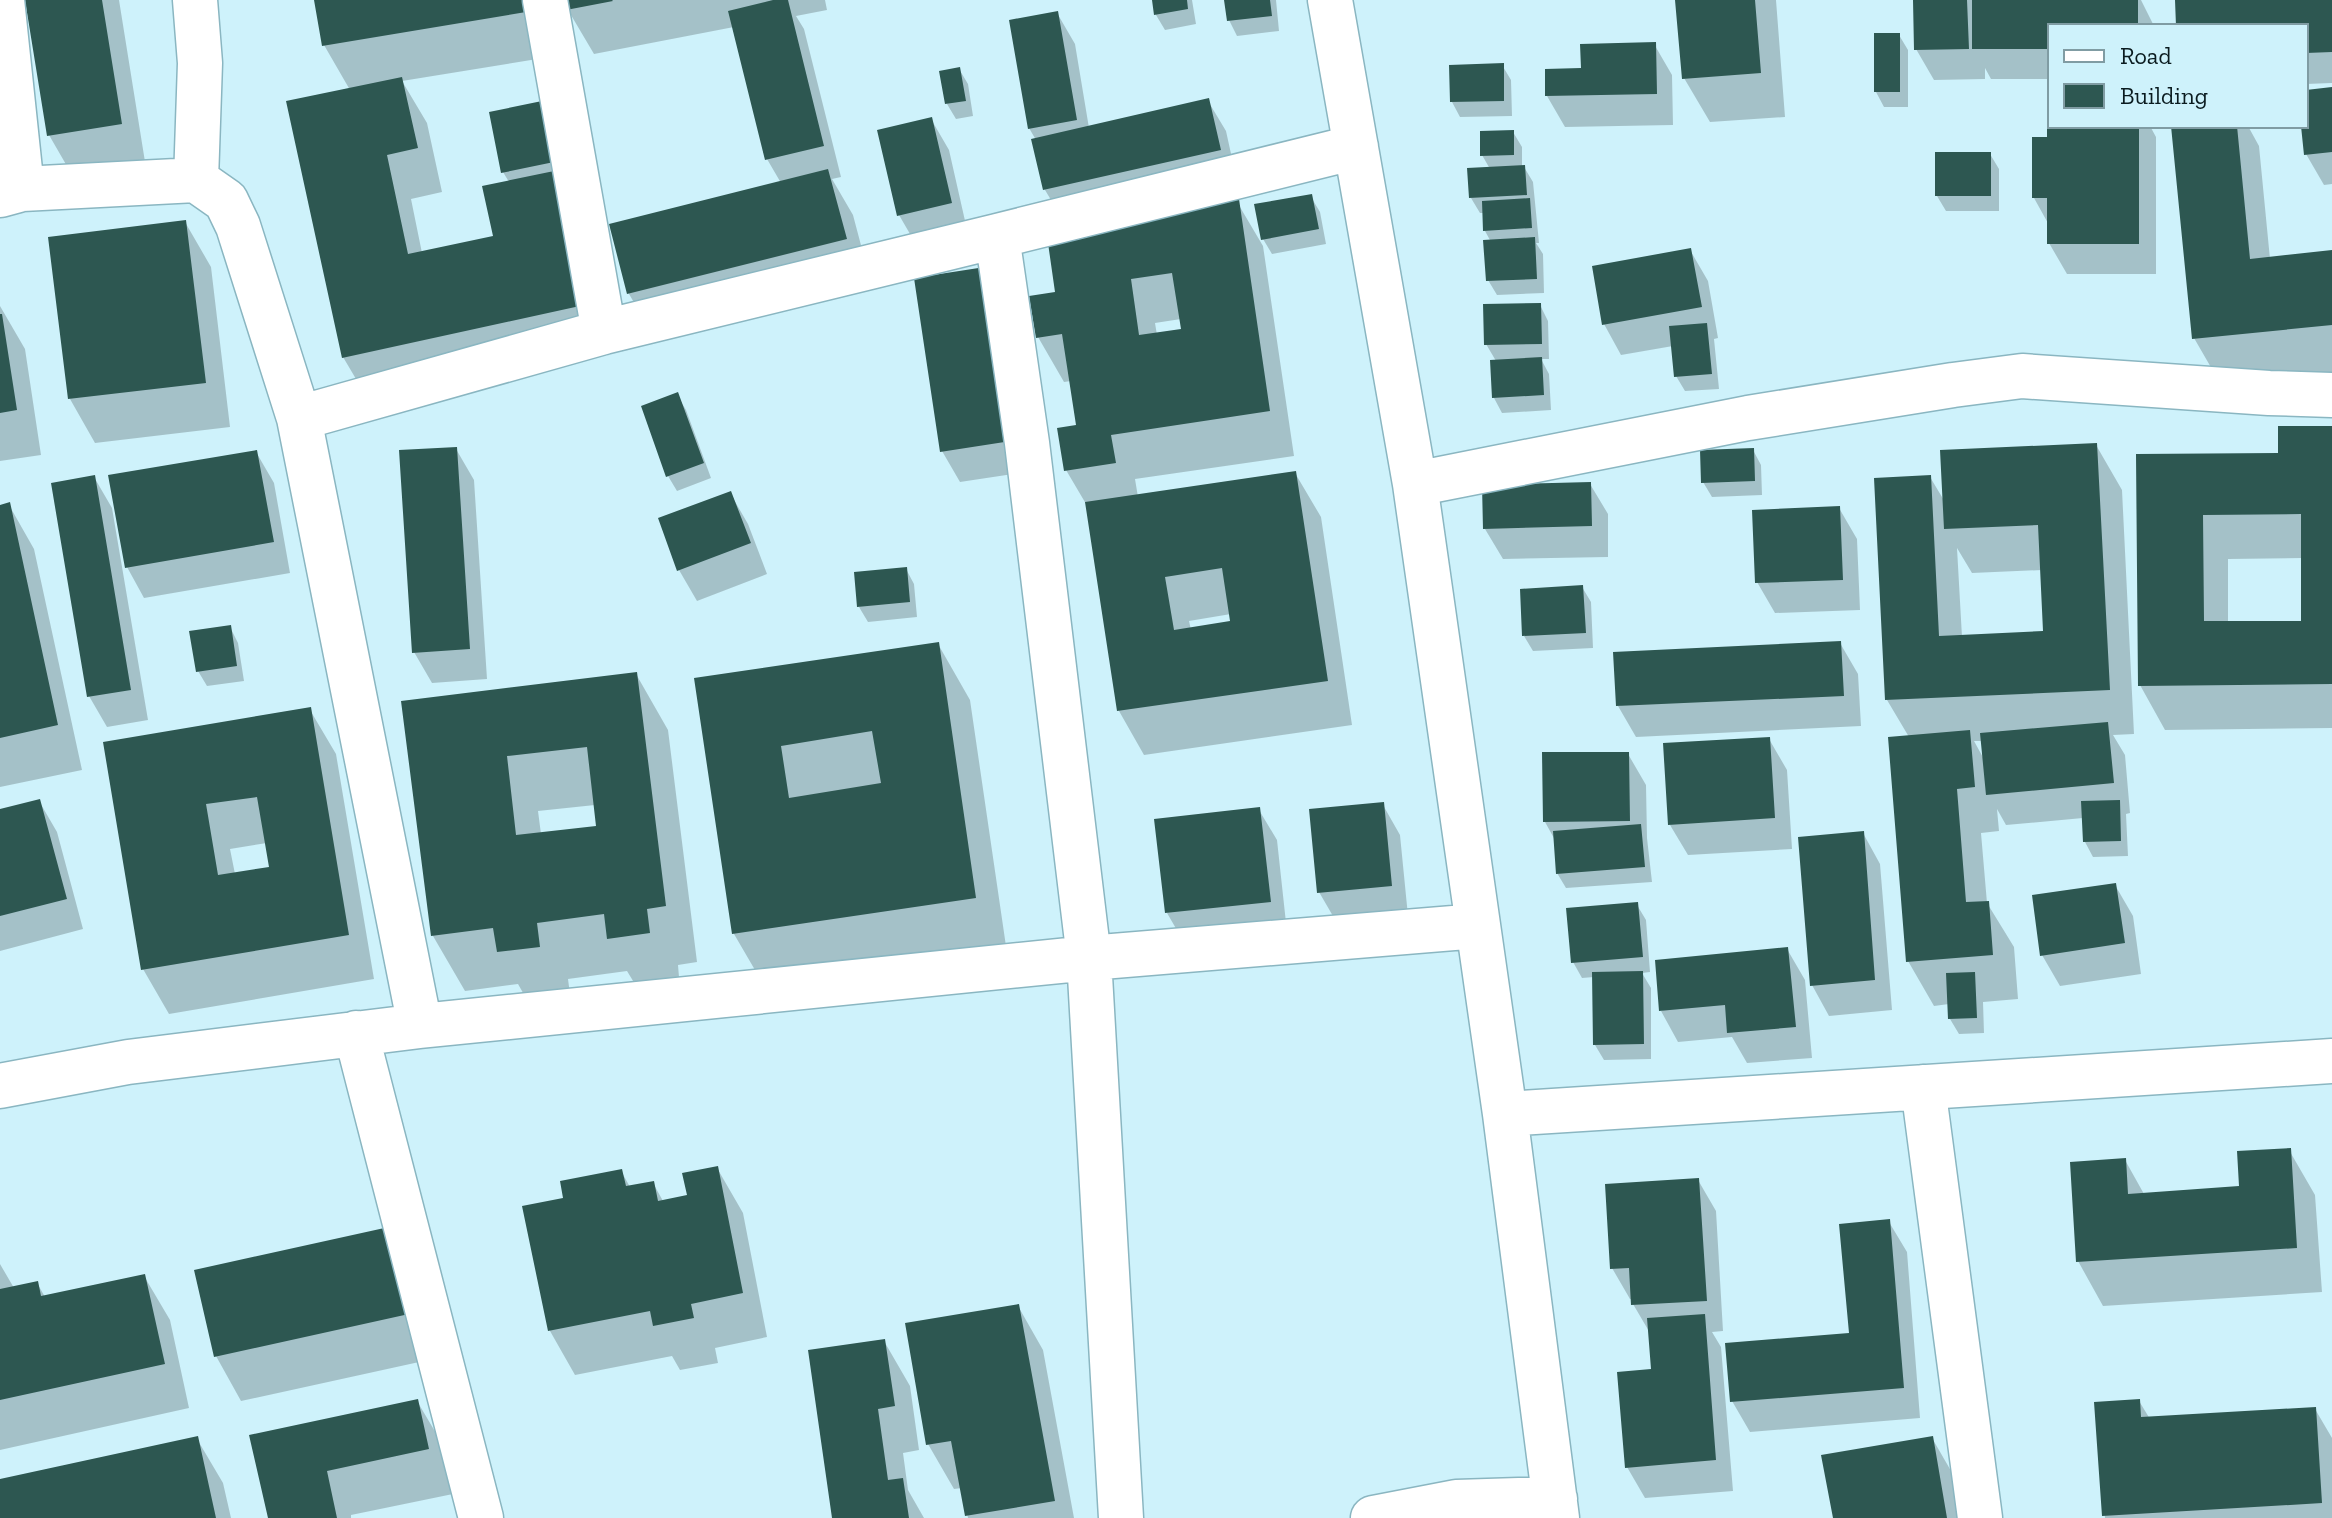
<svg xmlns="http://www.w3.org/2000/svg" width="2332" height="1518" font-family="'Zilla Slab',serif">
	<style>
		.shadow { fill: #0003; fill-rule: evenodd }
		.building { fill: #2d5751; fill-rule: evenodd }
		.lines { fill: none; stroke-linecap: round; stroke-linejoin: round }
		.minor-casing { stroke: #8ab6c1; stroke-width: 47 }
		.minor { stroke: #fff; stroke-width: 44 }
	</style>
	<rect width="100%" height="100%" fill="#cef2fb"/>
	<path class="shadow" d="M 27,0 L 119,0 L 146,168 L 75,180 L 49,135 Z
		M 316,0 L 559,0 L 568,54 L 402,81 L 427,123 L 442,192 L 411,199 L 422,253 L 495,238 L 509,182 L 503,172 L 541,104 L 613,349 L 369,401 L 343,357 L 350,90 L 324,45 Z
		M 566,0 L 825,0 L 827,10 L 796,16 L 804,29 L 841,177 L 832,179 L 853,215 L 871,283 L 655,338 L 629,294 L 612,226 L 781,183 L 767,159 L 734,27 L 594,54 L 568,10 Z
		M 1154,0 L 1192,0 L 1196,24 L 1165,30 L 1156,15 Z
		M 1227,0 L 1276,0 L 1279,31 L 1237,36 L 1229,20 Z
		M 1677,0 L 1776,0 L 1785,117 L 1710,122 L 1684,78 Z
		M 1915,0 L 2141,0 L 2154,26 L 2050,26 L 2050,79 L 1991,79 L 1985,68 L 1985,79 L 1934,80 L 1916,49 Z
		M 2177,0 L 2332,0 L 2332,83 L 2306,84 L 2306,26 L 2178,26 Z
		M 1057,13 L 1075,44 L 1089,128 L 1208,101 L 1226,131 L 1237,181 L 1063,220 L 1045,190 L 1034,140 L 1036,140 L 1029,128 Z
		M 1899,35 L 1908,50 L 1908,107 L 1884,107 L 1876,92 Z
		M 1654,44 L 1672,75 L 1673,125 L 1565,127 L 1547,96 L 1583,70 Z
		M 1502,65 L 1511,80 L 1512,116 L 1460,117 L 1452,102 Z
		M 959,69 L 968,84 L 973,116 L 956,119 L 947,104 Z
		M 2332,89 L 2332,184 L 2324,185 L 2306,154 L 2303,126 L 2306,126 L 2306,92 Z
		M 2049,106 L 2050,126 L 2150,126 L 2156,137 L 2156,274 L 2067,274 L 2049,243 L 2049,225 L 2034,198 L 2049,139 Z
		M 931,119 L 949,150 L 968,234 L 917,246 L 899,215 Z
		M 2173,126 L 2248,126 L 2259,146 L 2270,259 L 2332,252 L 2332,372 L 2220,383 L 2194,338 Z
		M 1513,132 L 1522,147 L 1522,167 L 1524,167 L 1533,182 L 1539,243 L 1536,243 L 1543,254 L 1544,293 L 1497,295 L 1488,280 L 1491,242 L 1485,231 L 1484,213 L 1480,213 L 1471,198 L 1490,169 L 1482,155 Z
		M 1990,154 L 1999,169 L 1999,211 L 1946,211 L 1937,196 Z
		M 1311,197 L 1320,212 L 1326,244 L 1272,254 L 1263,239 Z
		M 1237,202 L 1263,246 L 1294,456 L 1135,479 L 1138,497 L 1295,473 L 1321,517 L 1352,725 L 1144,755 L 1119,711 L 1089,509 L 1066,470 L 1078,427 L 1071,381 L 1064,382 L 1038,337 L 1057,294 ZM 1181,319 L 1183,331 L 1157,335 L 1155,323 ZM 1231,614 L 1232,623 L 1191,630 L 1189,621 Z
		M 185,222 L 211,267 L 230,427 L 95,443 L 70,399 Z
		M 1690,250 L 1708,281 L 1718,338 L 1714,339 L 1719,389 L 1685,391 L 1676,376 L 1673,346 L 1621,355 L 1604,324 Z
		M 984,269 L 1027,472 L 960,482 L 942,451 Z
		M 1540,305 L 1548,321 L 1549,359 L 1541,359 L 1549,374 L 1551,410 L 1502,413 L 1494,398 L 1496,361 L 1486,344 Z
		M 0,306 L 25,349 L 41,455 L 0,461 Z
		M 677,395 L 686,410 L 711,478 L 677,491 L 668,476 Z
		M 2332,428 L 2332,728 L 2165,730 L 2140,685 L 2138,456 L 2280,455 ZM 2303,558 L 2303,623 L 2228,623 L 2228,559 Z
		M 2096,445 L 2122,490 L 2134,734 L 2113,735 L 2125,755 L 2130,813 L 2126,814 L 2128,856 L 2093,857 L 2085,842 L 2083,818 L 2006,825 L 1997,809 L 1999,831 L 1981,833 L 1987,903 L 2014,947 L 2018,999 L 1983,1002 L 1984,1033 L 1959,1034 L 1950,1019 L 1949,1004 L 1934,1006 L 1908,961 L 1909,737 L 1887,700 L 1877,480 L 1930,477 L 1945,502 ZM 1957,548 L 1972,573 L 2042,570 L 2045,633 L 1962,637 ZM 1974,741 L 1983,741 L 1985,761 Z
		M 456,449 L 474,480 L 487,679 L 432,683 L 414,652 Z
		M 1753,450 L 1761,465 L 1762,495 L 1712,497 L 1703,482 Z
		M 256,452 L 274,483 L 290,573 L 144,598 L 127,567 Z
		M 94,477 L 112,508 L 148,720 L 107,727 L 89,696 Z
		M 1590,484 L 1608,514 L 1608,557 L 1503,559 L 1485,529 Z
		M 730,493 L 748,524 L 767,574 L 697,601 L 679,570 Z
		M 9,505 L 34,549 L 82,770 L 0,787 L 0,507 Z
		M 1839,508 L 1857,539 L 1860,610 L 1775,613 L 1757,582 Z
		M 906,569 L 914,584 L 917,617 L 868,622 L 859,607 Z
		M 1582,587 L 1591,602 L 1593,648 L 1533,651 L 1524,636 Z
		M 230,627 L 238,643 L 244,681 L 207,686 L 198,671 Z
		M 1840,643 L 1858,674 L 1861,726 L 1636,737 L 1618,706 Z
		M 938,644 L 970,700 L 1007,953 L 766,989 L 734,934 L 696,679 Z
		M 636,674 L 668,730 L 697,962 L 678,965 L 680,989 L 641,994 L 627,971 L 568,979 L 571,1002 L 531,1007 L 518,984 L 465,991 L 433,936 L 404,703 ZM 595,805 L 598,828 L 541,834 L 538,811 Z
		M 310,710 L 336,754 L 374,979 L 169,1014 L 143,969 L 105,744 ZM 267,843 L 271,868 L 235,874 L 230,849 Z
		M 1769,739 L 1787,770 L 1792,849 L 1688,855 L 1670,825 Z
		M 1628,754 L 1646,785 L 1647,838 L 1652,882 L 1566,888 L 1557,873 L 1555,840 L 1545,822 Z
		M 39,801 L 57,832 L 83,929 L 0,951 L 0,811 Z
		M 1383,805 L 1400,835 L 1408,916 L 1337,923 L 1319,892 Z
		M 1259,810 L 1277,840 L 1287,932 L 1185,944 L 1167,913 Z
		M 1863,833 L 1880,864 L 1892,1010 L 1829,1016 L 1812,985 Z
		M 2115,885 L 2133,916 L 2141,974 L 2060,986 L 2042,955 Z
		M 1637,905 L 1646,920 L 1650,972 L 1642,973 L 1651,988 L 1651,1059 L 1604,1060 L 1595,1045 L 1594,977 L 1582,978 L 1573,962 Z
		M 1787,949 L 1805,980 L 1812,1058 L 1747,1063 L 1732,1037 L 1678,1042 L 1661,1011 Z
		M 2289,1150 L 2315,1195 L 2322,1292 L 2103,1306 L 2078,1261 L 2125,1160 L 2144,1194 L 2241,1188 Z
		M 717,1168 L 743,1213 L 767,1337 L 715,1348 L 718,1363 L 680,1370 L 672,1356 L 575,1375 L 550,1331 L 566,1199 L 621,1171 L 630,1187 L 653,1183 L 663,1201 L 689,1196 Z
		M 1698,1180 L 1716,1211 L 1723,1331 L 1712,1332 L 1721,1347 L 1733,1491 L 1645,1498 L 1627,1467 L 1653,1371 L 1650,1333 L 1633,1304 L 1633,1299 L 1630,1299 L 1612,1268 Z
		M 1889,1222 L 1907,1252 L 1920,1418 L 1750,1432 L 1732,1401 L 1851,1335 Z
		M 397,1228 L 442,1357 L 241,1401 L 216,1356 Z
		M 0,1264 L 14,1288 L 37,1283 L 45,1297 L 144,1276 L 170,1320 L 189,1408 L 0,1450 Z
		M 1018,1306 L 1043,1350 L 1074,1518 L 968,1518 L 962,1488 L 954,1489 L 928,1444 Z
		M 884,1341 L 910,1386 L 919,1450 L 903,1453 L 908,1490 L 924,1518 L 834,1518 Z
		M 417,1401 L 443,1445 L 453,1494 L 351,1515 L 351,1518 L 270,1518 L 252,1437 Z
		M 2139,1401 L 2150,1419 L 2315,1409 L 2332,1438 L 2332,1518 L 2105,1518 L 2096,1403 Z
		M 1932,1438 L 1958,1483 L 1964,1518 L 1835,1518 Z
		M 197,1439 L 223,1483 L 231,1518 L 0,1518 L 0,1481 Z"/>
	<path class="building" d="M 25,0 L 102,0 L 122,124 L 47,136 Z
		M 314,0 L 542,0 L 544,9 L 322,46 Z
		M 564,0 L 612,0 L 613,1 L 566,10 Z
		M 773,0 L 788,0 L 824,146 L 765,160 L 728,11 Z
		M 1152,0 L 1187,0 L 1188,9 L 1154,15 Z
		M 1224,0 L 1270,0 L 1272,16 L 1227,21 Z
		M 1675,0 L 1755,0 L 1761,73 L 1682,79 Z
		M 1913,0 L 1967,0 L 1969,49 L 1914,50 Z
		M 1972,0 L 2138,0 L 2138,26 L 2050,26 L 2050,49 L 1972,49 Z
		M 2175,0 L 2332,0 L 2332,52 L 2306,53 L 2306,26 L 2176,26 Z
		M 1058,11 L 1077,120 L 1028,129 L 1009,20 Z
		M 1874,33 L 1900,33 L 1900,92 L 1874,92 Z
		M 1656,42 L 1657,94 L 1545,96 L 1545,69 L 1581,68 L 1580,44 Z
		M 1504,63 L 1504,101 L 1450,102 L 1449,65 Z
		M 960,67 L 966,101 L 945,104 L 939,71 Z
		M 402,77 L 418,148 L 387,155 L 408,254 L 493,236 L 482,186 L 559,170 L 589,304 L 342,358 L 286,101 Z
		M 2332,87 L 2332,152 L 2304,155 L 2301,126 L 2306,126 L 2306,90 Z
		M 1209,98 L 1221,150 L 1043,190 L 1031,139 Z
		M 542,101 L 554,162 L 501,173 L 489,112 Z
		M 932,117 L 952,203 L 897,216 L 877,130 Z
		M 2047,126 L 2139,126 L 2139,244 L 2047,244 L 2047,198 L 2032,198 L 2032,137 L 2047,137 Z
		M 2171,126 L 2237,126 L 2250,259 L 2332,250 L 2332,325 L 2192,339 Z
		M 1514,130 L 1514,155 L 1480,156 L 1480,131 Z
		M 1935,152 L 1991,152 L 1991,196 L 1935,196 Z
		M 1525,165 L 1527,195 L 1469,198 L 1467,168 Z
		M 828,169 L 847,239 L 627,294 L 609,224 Z
		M 1312,194 L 1319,229 L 1261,240 L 1254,204 Z
		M 1530,198 L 1532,228 L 1483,231 L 1482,201 Z
		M 1239,199 L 1270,411 L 1111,435 L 1116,463 L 1064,471 L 1057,428 L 1076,425 L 1062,334 L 1036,338 L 1029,296 L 1055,292 L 1046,229 ZM 1172,273 L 1181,329 L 1139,335 L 1131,279 Z
		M 186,220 L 206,383 L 68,399 L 48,237 Z
		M 1535,237 L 1537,279 L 1486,281 L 1483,240 Z
		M 1691,248 L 1702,307 L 1602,325 L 1592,266 Z
		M 985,267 L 1011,441 L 940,452 L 914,278 Z
		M 1541,303 L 1542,344 L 1484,345 L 1483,304 Z
		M 0,314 L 2,314 L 17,410 L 0,413 Z
		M 1707,323 L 1712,374 L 1674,377 L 1669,326 Z
		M 1542,357 L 1544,395 L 1492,398 L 1490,360 Z
		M 678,392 L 704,463 L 666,477 L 641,406 Z
		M 2278,426 L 2332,426 L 2332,684 L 2138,686 L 2136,454 L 2278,453 ZM 2301,514 L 2301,621 L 2204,621 L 2203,515 Z
		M 2097,443 L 2110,690 L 1885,700 L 1874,478 L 1931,475 L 1939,636 L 2043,631 L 2038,525 L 1944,529 L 1940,450 Z
		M 457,447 L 470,649 L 412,653 L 399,450 Z
		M 1754,448 L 1755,481 L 1701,483 L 1700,450 Z
		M 257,450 L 274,542 L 125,568 L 108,475 Z
		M 1296,471 L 1328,681 L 1117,711 L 1085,502 ZM 1222,568 L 1230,621 L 1174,630 L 1165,577 Z
		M 95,475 L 131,690 L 87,697 L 51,483 Z
		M 1591,482 L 1592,526 L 1483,529 L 1482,485 Z
		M 731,491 L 751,543 L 677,571 L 658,518 Z
		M 10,502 L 58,725 L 0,738 L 0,505 Z
		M 1840,506 L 1843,580 L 1755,583 L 1752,510 Z
		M 907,567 L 910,602 L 857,607 L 854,572 Z
		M 1583,585 L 1586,633 L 1522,636 L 1520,589 Z
		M 231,625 L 237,666 L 196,672 L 189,631 Z
		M 1841,641 L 1844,696 L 1616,706 L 1613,652 Z
		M 939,642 L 976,898 L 732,934 L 694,678 ZM 872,731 L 881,783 L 789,798 L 781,746 Z
		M 637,672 L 666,906 L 647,909 L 650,933 L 607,939 L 604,914 L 537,923 L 540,947 L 497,952 L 493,928 L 431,936 L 401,701 ZM 587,747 L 596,826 L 516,835 L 507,756 Z
		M 311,707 L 349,935 L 141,970 L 103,742 ZM 257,797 L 269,867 L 218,875 L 206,804 Z
		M 2108,722 L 2114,783 L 1986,795 L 1980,733 Z
		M 1970,730 L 1975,787 L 1957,789 L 1966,902 L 1989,901 L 1993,955 L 1906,962 L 1888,737 Z
		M 1770,737 L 1775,818 L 1668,825 L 1663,743 Z
		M 1542,752 L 1629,752 L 1630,821 L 1543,822 Z
		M 40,799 L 67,899 L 0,916 L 0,809 Z
		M 2120,800 L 2121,841 L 2083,842 L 2081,801 Z
		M 1384,802 L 1392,886 L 1317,893 L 1309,809 Z
		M 1260,807 L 1271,902 L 1165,913 L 1154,819 Z
		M 1641,824 L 1645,867 L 1556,874 L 1553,831 Z
		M 1864,831 L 1875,980 L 1810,986 L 1798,837 Z
		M 2116,883 L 2125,943 L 2040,956 L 2032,895 Z
		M 1638,902 L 1643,957 L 1571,963 L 1566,908 Z
		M 1788,947 L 1796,1027 L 1727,1033 L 1725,1005 L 1659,1011 L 1655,960 Z
		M 1643,971 L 1644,1044 L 1593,1045 L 1592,972 Z
		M 1975,972 L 1977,1018 L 1948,1019 L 1946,973 Z
		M 2291,1148 L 2297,1248 L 2076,1262 L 2070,1162 L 2126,1158 L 2128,1194 L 2239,1186 L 2237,1151 Z
		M 718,1166 L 743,1293 L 691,1304 L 694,1318 L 653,1326 L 650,1311 L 548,1331 L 522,1206 L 563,1198 L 560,1181 L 622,1169 L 626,1186 L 654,1181 L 658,1201 L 687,1195 L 682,1173 Z
		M 1699,1178 L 1707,1301 L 1631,1305 L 1629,1268 L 1610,1269 L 1605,1184 Z
		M 1890,1219 L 1904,1388 L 1730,1402 L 1725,1343 L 1849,1333 L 1839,1224 Z
		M 398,1225 L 418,1312 L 214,1357 L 194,1270 Z
		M 145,1274 L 165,1364 L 0,1400 L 0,1289 L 38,1281 L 41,1296 Z
		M 1019,1304 L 1055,1501 L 965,1516 L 951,1441 L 926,1445 L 905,1323 Z
		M 1705,1314 L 1716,1460 L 1625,1468 L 1617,1372 L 1651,1369 L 1647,1318 Z
		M 885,1339 L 895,1406 L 878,1409 L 888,1480 L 903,1478 L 909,1518 L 832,1518 L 808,1350 Z
		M 418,1399 L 429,1449 L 327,1471 L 337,1518 L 268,1518 L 249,1435 Z
		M 2140,1399 L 2141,1417 L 2316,1407 L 2322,1503 L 2102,1516 L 2094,1402 Z
		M 198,1436 L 216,1518 L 0,1518 L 0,1479 Z
		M 1933,1436 L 1947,1518 L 1833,1518 L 1821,1455 Z"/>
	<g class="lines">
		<defs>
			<path id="minor" d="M 2,0 L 22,189
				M 195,0 L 200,63 L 196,180
				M 545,0 L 604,332
				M 1330,0 L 1415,484 L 1505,1114 L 1557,1518
				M 0,195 L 22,189 L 196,180 L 226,201 L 238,226 L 299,418 L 420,1026
				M 299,418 L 604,332 L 997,236
				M 1415,484 L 1748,418 L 1953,385 L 2022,376 L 2269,393 L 2332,395
				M 356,1033 L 481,1518
				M 0,1086 L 128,1062 L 420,1026 L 1089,958 L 1478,926
				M 1923,1087 L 1980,1518
				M 1505,1114 L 2332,1061
				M 1121,1518 L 1089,958 L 1027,443 L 997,236 L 1356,147
				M 1373,1518 L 1456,1502 L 1555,1499"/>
		</defs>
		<use href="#minor" class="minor-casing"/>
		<use href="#minor" class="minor"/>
	</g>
	<rect x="2048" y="24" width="260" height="104" fill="#cef2fb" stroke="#809ca3" stroke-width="2"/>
	<rect x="2064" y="50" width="40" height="12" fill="#ffffff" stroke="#809ca3" stroke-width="2"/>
	<text x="2120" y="64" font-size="24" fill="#0a1b1f">Road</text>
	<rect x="2064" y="84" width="40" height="24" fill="#2d5751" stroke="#809ca3" stroke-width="2"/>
	<text x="2120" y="104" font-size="24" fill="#0a1b1f">Building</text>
</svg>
